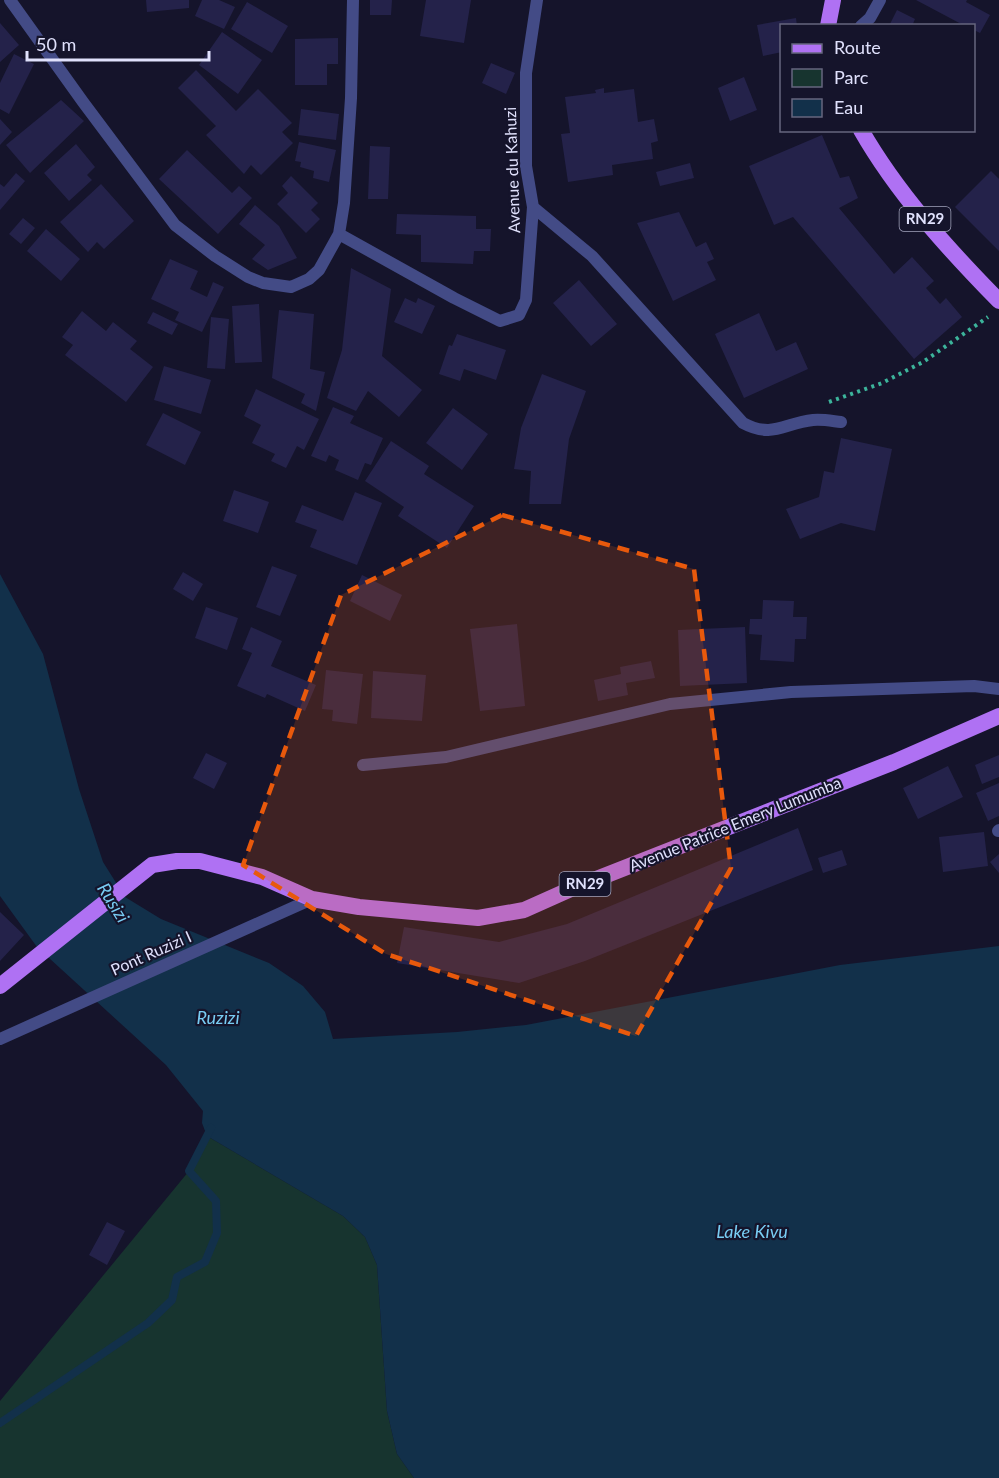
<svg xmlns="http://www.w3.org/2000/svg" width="999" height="1478" font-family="Lato,sans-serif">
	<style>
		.green { fill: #17342f }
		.water { fill: #12304a }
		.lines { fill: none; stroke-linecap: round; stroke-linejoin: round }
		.stream { stroke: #12304a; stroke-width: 8 }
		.building { fill: #24224a }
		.path { stroke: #3cb49b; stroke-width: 4; stroke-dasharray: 3 4.5; stroke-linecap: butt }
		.minor { stroke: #434b86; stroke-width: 12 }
		.primary { stroke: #af71f3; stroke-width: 16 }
		.marked { fill: #e8590c; fill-opacity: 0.2; stroke: #e8590c; stroke-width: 4.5; stroke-dasharray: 12 8; stroke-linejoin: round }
		.labels { text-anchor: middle; stroke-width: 4.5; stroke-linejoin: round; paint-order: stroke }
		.shield { fill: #15142b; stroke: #a3a4bd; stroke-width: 1.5 }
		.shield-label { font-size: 15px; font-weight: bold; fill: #e0e1fc }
		.street-label { font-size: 16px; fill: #e0e1fc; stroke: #15142b }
		.water-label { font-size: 18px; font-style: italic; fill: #78ccf3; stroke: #15142b }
	</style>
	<rect width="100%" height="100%" fill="#15142b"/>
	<path class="green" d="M 207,1136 L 343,1216 L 365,1237 L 377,1265 L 387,1411 L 397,1454 L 414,1478 L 0,1478 L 0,1401 L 189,1171 Z"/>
	<path class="water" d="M 0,574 L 43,654 L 79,789 L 103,862 L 125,897 L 161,919 L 269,963 L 303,986 L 325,1012 L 333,1039 L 457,1032 L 526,1025 L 840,965 L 999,946 L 999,1478 L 414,1478 L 397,1454 L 387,1411 L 377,1265 L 365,1237 L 343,1216 L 207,1136 L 202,1123 L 203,1111 L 166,1065 L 37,947 L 0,896 Z"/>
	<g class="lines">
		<path class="stream" d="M 0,1423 L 148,1323 L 172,1300 L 177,1277 L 205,1262 L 217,1233 L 216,1201 L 189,1171 L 211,1128"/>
	</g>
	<path class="building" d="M 146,0 L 189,0 L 189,8 L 147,12 Z
		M 202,0 L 219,0 L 235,7 L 224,29 L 195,16 Z
		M 370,0 L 392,0 L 391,15 L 370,15 Z
		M 426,0 L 471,0 L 464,43 L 420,36 Z
		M 916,0 L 967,0 L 966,2 L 990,15 L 980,33 L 974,30 L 974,26 L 965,26 Z
		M 247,2 L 288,26 L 272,53 L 231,29 Z
		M 897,10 L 915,19 L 912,26 L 889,26 Z
		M 796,18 L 797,26 L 782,26 L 782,52 L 763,56 L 757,25 Z
		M 0,23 L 19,45 L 0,62 Z
		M 222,32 L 262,60 L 238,94 L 199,65 Z
		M 338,38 L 338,64 L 327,64 L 327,85 L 295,85 L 295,39 Z
		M 14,54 L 34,64 L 9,114 L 0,109 L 0,83 Z
		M 491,63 L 515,73 L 506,94 L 482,83 Z
		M 196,70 L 236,111 L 258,89 L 292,123 L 282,132 L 293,143 L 261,175 L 251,165 L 244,174 L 206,135 L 216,126 L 178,88 Z
		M 744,77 L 757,110 L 730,121 L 718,88 Z
		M 604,88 L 604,93 L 634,89 L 638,122 L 654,119 L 658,141 L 651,143 L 653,159 L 612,165 L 613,175 L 568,182 L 561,134 L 570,133 L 565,97 L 596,93 L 595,90 Z
		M 61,100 L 84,121 L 30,173 L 6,145 Z
		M 301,109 L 339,114 L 336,140 L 298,135 Z
		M 0,119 L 12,132 L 0,145 Z
		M 822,135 L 840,178 L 849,176 L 858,198 L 839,208 L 894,274 L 912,257 L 934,281 L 926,288 L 940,304 L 946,298 L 962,317 L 914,359 L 793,217 L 774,225 L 749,166 Z
		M 299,142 L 336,150 L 329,182 L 313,178 L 314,171 L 300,167 L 301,162 L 295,161 Z
		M 76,144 L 95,167 L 87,175 L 92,180 L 69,201 L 44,173 Z
		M 370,146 L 390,147 L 388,199 L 368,199 Z
		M 187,150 L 232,193 L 239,186 L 252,198 L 218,234 L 159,179 Z
		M 690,163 L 694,178 L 660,186 L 656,172 Z
		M 991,171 L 999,179 L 999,251 L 955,207 Z
		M 16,173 L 25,181 L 0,210 L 0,184 L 4,187 Z
		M 291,176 L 318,203 L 311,210 L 320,219 L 306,233 L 277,204 L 288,193 L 282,186 Z
		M 101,184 L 134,221 L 104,249 L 97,242 L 88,252 L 60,222 Z
		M 255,205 L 279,226 L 297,258 L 268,270 L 252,259 L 265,245 L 239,224 Z
		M 679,212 L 696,247 L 706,242 L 714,259 L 707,262 L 716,280 L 673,301 L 637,223 Z
		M 397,214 L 476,216 L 476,229 L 491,229 L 490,251 L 474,251 L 473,264 L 421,262 L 421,235 L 396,234 Z
		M 23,218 L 35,228 L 21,244 L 9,234 Z
		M 46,229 L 80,259 L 61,281 L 27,251 Z
		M 170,259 L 198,271 L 190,289 L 207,297 L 213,282 L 224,287 L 202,332 L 175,320 L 179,312 L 151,299 Z
		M 351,268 L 391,289 L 382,356 L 422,390 L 399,417 L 368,391 L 356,411 L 327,398 L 342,350 Z
		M 579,280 L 617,324 L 591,346 L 553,303 Z
		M 405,298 L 416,303 L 418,298 L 435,306 L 422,334 L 394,322 Z
		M 259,304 L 262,362 L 235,363 L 232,306 Z
		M 279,310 L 314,314 L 310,369 L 325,372 L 316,411 L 301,403 L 305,394 L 272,378 Z
		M 82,311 L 106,331 L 113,322 L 137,341 L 130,349 L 153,367 L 126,402 L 65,355 L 73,345 L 62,337 Z
		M 153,312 L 178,324 L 172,335 L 147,323 Z
		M 759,313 L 776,351 L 796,342 L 808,369 L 744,398 L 715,334 Z
		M 211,317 L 229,319 L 225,369 L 207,368 Z
		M 457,334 L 506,350 L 496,380 L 464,369 L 460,381 L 439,374 L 449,345 L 452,346 Z
		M 164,366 L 211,380 L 201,414 L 154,400 Z
		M 542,374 L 586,391 L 569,439 L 561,504 L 529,504 L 531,471 L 514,469 L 521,428 Z
		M 256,389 L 319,419 L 304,450 L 297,446 L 286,468 L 271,461 L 275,454 L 252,443 L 261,425 L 244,416 Z
		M 333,407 L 354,416 L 350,423 L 383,438 L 371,465 L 365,463 L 358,480 L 335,470 L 339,460 L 329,455 L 326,462 L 311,456 Z
		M 453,408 L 488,434 L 462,470 L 426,443 Z
		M 163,413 L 201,432 L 185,465 L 146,445 Z
		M 841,438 L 892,449 L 875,531 L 841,523 L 800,539 L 786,509 L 819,497 L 824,471 L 834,473 Z
		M 391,441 L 429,466 L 424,474 L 474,506 L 447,548 L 398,516 L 404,507 L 365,481 Z
		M 234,490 L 269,502 L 258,533 L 223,521 Z
		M 355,492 L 382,503 L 357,565 L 310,547 L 317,530 L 295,522 L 302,505 L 343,521 Z
		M 272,566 L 297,575 L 280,616 L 256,607 Z
		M 183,572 L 203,584 L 193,601 L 173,589 Z
		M 362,575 L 402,595 L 390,621 L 350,601 Z
		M 763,600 L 794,601 L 793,617 L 807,617 L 806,639 L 795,639 L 794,662 L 760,660 L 762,635 L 749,634 L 750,619 L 762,619 Z
		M 206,607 L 238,618 L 227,650 L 195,638 Z
		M 517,624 L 525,706 L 480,711 L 470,629 Z
		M 251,627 L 282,641 L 271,666 L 316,685 L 305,711 L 267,694 L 265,698 L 237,686 L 252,653 L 242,649 Z
		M 745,627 L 747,683 L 680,686 L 678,630 Z
		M 651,661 L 655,678 L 626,683 L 628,695 L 598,701 L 594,680 L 621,674 L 620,667 Z
		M 326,670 L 363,674 L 357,724 L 332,721 L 333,710 L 322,709 Z
		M 373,671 L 426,675 L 422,721 L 371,718 Z
		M 206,753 L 227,763 L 214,789 L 193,778 Z
		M 999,755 L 999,777 L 982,784 L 975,765 Z
		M 948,766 L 963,797 L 918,819 L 903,788 Z
		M 999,783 L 999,816 L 988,821 L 976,793 Z
		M 798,828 L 813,870 L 585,961 L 519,983 L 397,963 L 404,927 L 499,942 L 567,924 Z
		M 984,832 L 988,866 L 943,872 L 939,837 Z
		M 842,850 L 847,865 L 823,873 L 818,858 Z
		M 999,854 L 999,873 L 990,862 Z
		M 0,912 L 24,935 L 0,961 Z
		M 107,1222 L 125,1231 L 107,1265 L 89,1255 Z"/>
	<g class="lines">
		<path class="path" d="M 829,402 L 882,383 L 923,362 L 988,317"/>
		<path class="minor" d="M 10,0 L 83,102 L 175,225 L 215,256 L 248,277 L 263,283 L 291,287 L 309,279 L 319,270 L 339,234 L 344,203 L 351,98 L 353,0
			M 861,26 L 870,18 L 880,0
			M 533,207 L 592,256 L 743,423 C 773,439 784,423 813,420 C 822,419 832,421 841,422
			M 339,234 L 454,298 L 500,321 L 519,315 L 526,300 L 533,207 L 526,166 L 526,73 L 537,0
			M 363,765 L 446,757 L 670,704 L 791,692 L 974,686 L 999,689
			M 998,831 L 999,830
			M 0,1039 L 312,899"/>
		<path class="primary" d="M 828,26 L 833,0
			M 861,130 C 897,193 948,249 999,301
			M 0,986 L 152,865 L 177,861 L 200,861 L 262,877 L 312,899 L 359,907 L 478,918 L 524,910 L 571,889 L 894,762 L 999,716"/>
	</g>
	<path class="marked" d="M 502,515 L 694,569 L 731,868 L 636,1036 L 386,954 L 243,865 L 341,595 Z"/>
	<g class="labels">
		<g class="shield">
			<rect x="899.5" y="207" width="51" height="24" rx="4.5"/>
			<rect x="559.5" y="872" width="51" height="24" rx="4.5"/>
		</g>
		<g class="shield-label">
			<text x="925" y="224">RN29</text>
			<text x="585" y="889">RN29</text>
		</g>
		<g class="street-label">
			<text transform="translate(512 170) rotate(-92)" y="6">Avenue du Kahuzi</text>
			<text transform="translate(735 824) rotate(-22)" y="6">Avenue Patrice Emery Lumumba</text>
			<text transform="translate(151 953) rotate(-24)" y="6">Pont Ruzizi I</text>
		</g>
		<g class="water-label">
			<text transform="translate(113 903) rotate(58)" y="6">Rusizi</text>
			<text x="218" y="1024">Ruzizi</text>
			<text x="752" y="1238">Lake Kivu</text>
		</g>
	</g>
	<rect x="780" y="24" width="195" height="108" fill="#15142b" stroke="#66667f" stroke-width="1.5"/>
	<rect x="792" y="44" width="30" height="9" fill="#af71f3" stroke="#66667f" stroke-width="1.5"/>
	<text x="834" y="54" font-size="18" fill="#e0e1fc">Route</text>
	<rect x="792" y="69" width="30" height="18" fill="#17342f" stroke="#66667f" stroke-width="1.5"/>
	<text x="834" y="84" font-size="18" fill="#e0e1fc">Parc</text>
	<rect x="792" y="99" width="30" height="18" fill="#12304a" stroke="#66667f" stroke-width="1.5"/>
	<text x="834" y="114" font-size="18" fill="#e0e1fc">Eau</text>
	<path d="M27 51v9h182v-9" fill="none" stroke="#e0e1fc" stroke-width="3"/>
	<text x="36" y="51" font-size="18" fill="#e0e1fc" stroke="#15142b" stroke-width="4.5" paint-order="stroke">50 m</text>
</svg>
